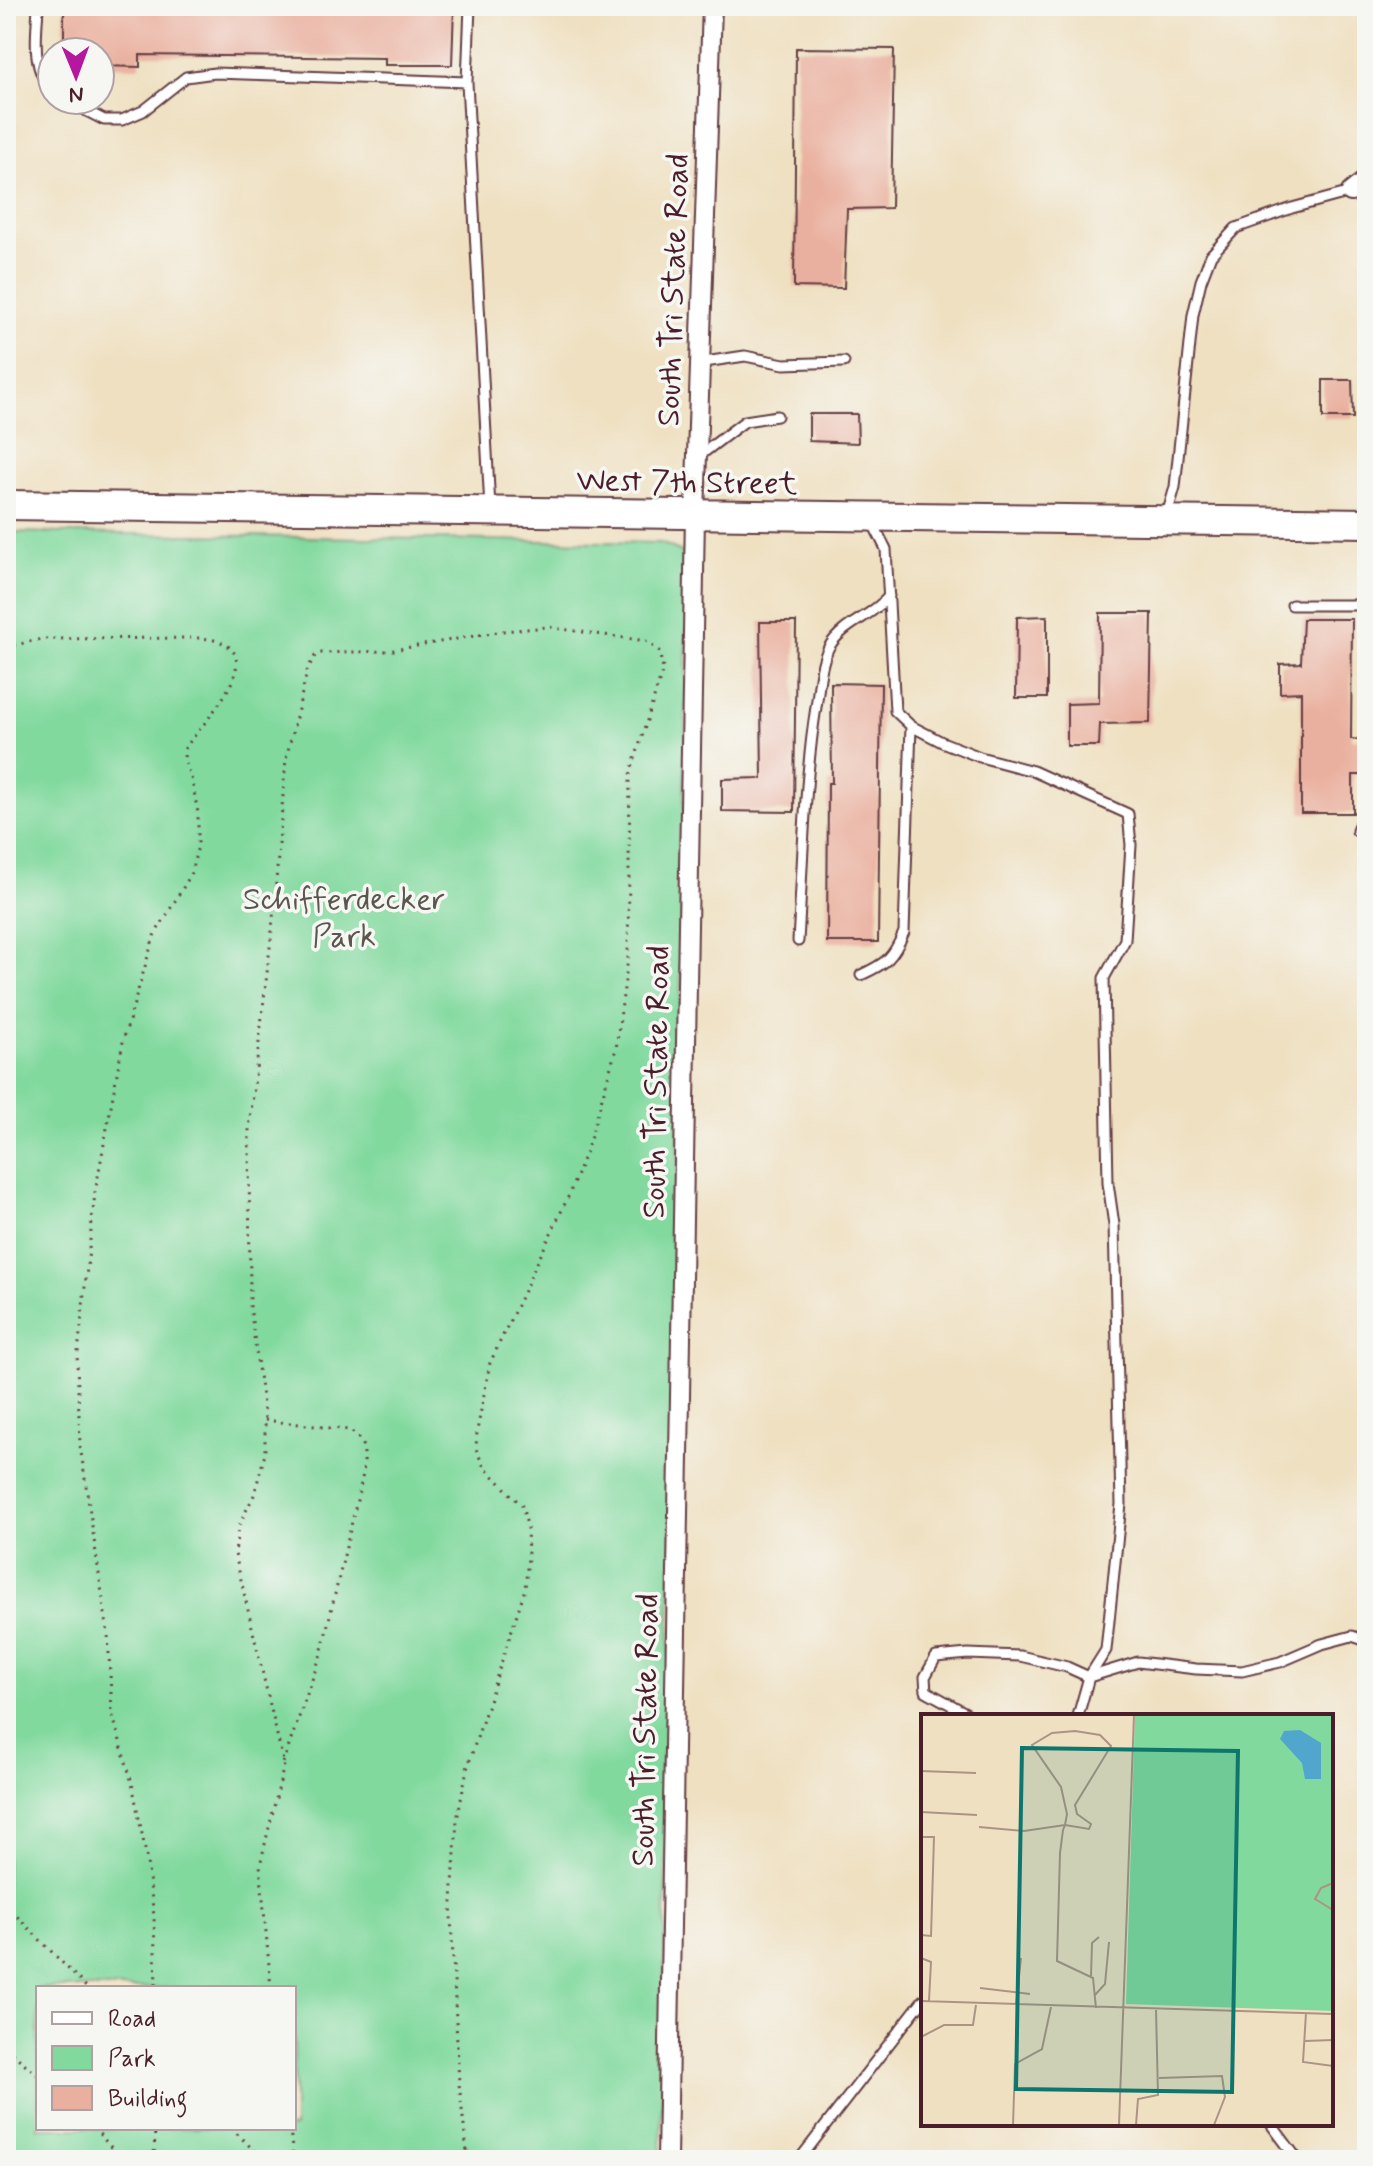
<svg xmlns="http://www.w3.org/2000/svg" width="1373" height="2166" font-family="Mynerve,sans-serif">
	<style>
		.green { fill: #81d99e; stroke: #667c64; stroke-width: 2; fill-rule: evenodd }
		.building { fill: #eab09f }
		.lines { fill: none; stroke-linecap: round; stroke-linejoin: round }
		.service-casing { stroke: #633c42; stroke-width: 13 }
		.minor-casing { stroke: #633c42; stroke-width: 22 }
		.primary-casing { stroke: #633c42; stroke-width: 32 }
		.path { stroke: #633c42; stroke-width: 3; stroke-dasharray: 2 6; stroke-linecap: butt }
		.service { stroke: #fff; stroke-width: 9 }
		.minor { stroke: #fff; stroke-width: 18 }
		.primary { stroke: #fff; stroke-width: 28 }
		.labels { text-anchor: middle; stroke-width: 7; stroke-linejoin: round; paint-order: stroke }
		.street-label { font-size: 32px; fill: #4a1f2b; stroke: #f6f6f2 }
		.park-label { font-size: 32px; fill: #5a574e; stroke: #f6f6f2 }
		.inset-road { fill: none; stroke: #ad9385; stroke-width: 2 }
		.view { fill: #0f766e; fill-opacity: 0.15; stroke: #0f766e; stroke-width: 4 }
		.inset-edge { fill: none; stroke: #4a1f2b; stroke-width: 4 }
	</style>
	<rect width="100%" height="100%" fill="#f6f6f2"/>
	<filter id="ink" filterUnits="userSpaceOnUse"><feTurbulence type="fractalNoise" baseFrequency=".0125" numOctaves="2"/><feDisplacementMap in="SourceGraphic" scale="16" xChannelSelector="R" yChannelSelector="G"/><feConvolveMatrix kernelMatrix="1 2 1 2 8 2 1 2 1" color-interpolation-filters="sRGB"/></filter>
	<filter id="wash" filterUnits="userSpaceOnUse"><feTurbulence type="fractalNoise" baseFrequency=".006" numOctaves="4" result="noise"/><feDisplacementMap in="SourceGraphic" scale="32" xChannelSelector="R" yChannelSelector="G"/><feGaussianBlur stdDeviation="1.8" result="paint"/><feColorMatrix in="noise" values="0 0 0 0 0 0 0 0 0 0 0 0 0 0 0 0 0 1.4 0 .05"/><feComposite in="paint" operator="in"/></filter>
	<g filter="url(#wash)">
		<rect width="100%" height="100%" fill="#efe0c1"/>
		<path class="green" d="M 6,532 L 661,543 L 682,552 L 688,562 L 661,2160 L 6,2160 ZM 38,1988 L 294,1988 L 294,2128 L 38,2128 Z"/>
		<g id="blocks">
			<path class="building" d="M 64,6 L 454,6 L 452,65 L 385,65 L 385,58 L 140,55 L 140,67 L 100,66 L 100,52 L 64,52 Z
				M 796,48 L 894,49 L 891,208 L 847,209 L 844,288 L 794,287 Z
				M 1323,380 L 1352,380 L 1353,418 L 1323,418 Z
				M 809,414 L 857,414 L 858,443 L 809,441 Z
				M 1100,613 L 1152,613 L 1150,723 L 1100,724 L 1099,746 L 1067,746 L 1067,704 L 1099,703 Z
				M 1047,616 L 1047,698 L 1016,698 L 1017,617 Z
				M 1303,619 L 1352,619 L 1351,739 L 1367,740 L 1367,775 L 1353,775 L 1353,813 L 1301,813 L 1301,692 L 1280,693 L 1280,664 L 1301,663 Z
				M 760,622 L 796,622 L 794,812 L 722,811 L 722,779 L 762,778 Z
				M 831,683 L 881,684 L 878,942 L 827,942 L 828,783 L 832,783 Z"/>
		</g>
	</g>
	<g filter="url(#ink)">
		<use href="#blocks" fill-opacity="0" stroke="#633c42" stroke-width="2"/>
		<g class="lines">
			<defs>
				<path id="service" d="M 38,6 C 37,33 30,69 52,89
					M 470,6 L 467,82 L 490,508
					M 65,100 L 104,120 L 122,120 L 143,111 L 186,77 L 215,73 L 467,82
					M 698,363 L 745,356 L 784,364 L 844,362
					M 699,456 L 745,421 L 777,416
					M 1162,515 L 1169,508 L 1175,487 L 1193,315 L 1201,281 L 1211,255 L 1236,228 L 1292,208 L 1351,192
					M 871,520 L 886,549 L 895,711 L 911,726 L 942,742 L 980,757 L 1033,771 L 1128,814 L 1131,845 L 1125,940 L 1104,978 L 1108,1183 L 1114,1225 L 1121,1504 L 1106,1650 L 1089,1677 L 1078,1716
					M 1292,605 L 1367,605
					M 1357,831 L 1367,803
					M 798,941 C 803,863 804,784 816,707 C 819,688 820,664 829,647 C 843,623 872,617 889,596
					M 861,975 C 887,963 893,958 904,932 L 911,726
					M 971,1716 L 926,1691 L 925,1677 L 936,1657 L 968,1654 L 1020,1656 L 1067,1667 L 1089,1677 L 1138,1662 L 1196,1669 L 1242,1671 L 1280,1662 L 1322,1644 L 1352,1636 L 1367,1641
					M 1271,2124 L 1298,2160
					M 799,2160 L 923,2000"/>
				<path id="minor" d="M 1351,192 L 1367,179
					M 667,2160 L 695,515 L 712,6"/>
				<path id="primary" d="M 6,505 L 1367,523"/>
			</defs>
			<use href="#service" class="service-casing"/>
			<use href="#minor" class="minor-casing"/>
			<use href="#primary" class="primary-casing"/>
			<path class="path" d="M 6,647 L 42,639 L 200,638 C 280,644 207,718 185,748 L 184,759 L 192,781 L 198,813 L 198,846 L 190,876 L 154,936 L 123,1041 L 95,1193 L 77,1362 L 80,1445 L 108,1634 L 112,1713 L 132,1783 L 146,1854 L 154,1916 L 156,1988
				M 265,1420 L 348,1430 C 368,1440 365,1459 362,1479 L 321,1654 L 283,1763
				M 6,1905 L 87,1988
				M 271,1988 L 260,1865 L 284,1765 L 235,1554 L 238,1527 L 254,1495 L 265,1454 L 265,1420 L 250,1306 L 249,1129 L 272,930 L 286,759 L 308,668 L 315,656 L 320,653 L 388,651 L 503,631 L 548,627 L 646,641 L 659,651 L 663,669 L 630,775 L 628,958 L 616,1049 L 589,1143 L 569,1195 L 490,1363 L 477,1431 L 476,1449 L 483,1465 L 522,1506 L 527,1525 L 528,1557 L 525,1589 L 467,1769 L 457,1820 L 451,1917 L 459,2084 L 468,2160
				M 6,2048 L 38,2075
				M 94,2128 L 122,2160
				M 231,2128 L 264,2160
				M 290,2128 L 293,2160
				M 154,2160 L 155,2128"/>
			<use href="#service" class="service"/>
			<use href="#minor" class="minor"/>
			<use href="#primary" class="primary"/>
		</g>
	</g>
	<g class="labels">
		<g class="street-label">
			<text transform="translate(672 290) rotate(-88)" y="11">South Tri State Road</text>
			<text transform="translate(687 481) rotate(1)" y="11">West 7th Street</text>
			<text transform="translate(655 1082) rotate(-89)" y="11">South Tri State Road</text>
			<text transform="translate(644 1730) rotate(-89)" y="11">South Tri State Road</text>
		</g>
		<g class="park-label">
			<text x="344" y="909">Schifferdecker<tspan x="344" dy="37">Park</tspan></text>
		</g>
	</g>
	<g transform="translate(921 1714)">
		<rect width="412" height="412" fill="#efe0c1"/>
		<path d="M 214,1 L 412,1 L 412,297 L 205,290 Z" fill="#81d99e"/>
		<path d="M 379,16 L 400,29 L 400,65 L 384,65 L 381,49 L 359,25 L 363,17 Z" fill="#51a6cd"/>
		<path class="inset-road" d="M 0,57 L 55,59M 0,98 L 56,101M 58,113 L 103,117 L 144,111 L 168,115 L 170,110 L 156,100 L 154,91 L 190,32 L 179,21 L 154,17 L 131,19 L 111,31 L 140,73 L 146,100 L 144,111 L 142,116 L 139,139 L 136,247 L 172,264 L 175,294M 0,123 L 13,123 L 10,222 L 0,221M 412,169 L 400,174 L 394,185 L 412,196M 0,244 L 10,248 L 8,287M 170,262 L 171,229 L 178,223M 59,274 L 109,280M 173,282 L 184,270 L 188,228M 0,287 L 412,300M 95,291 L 100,244M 385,299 L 382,348 L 412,352M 0,323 L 23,311 L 52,311 L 55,291M 384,327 L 412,326M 238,364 L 301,362 L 304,383 L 293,411M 92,411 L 94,350 L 121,335 L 130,293M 198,411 L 213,1M 215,411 L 217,385 L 237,381 L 235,296"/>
		<path class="view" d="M 101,34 L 317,37 L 311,378 L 95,375 Z"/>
		<rect width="412" height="412" class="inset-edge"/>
	</g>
	<rect width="1373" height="2166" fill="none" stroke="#f6f6f2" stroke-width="32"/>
	<rect x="36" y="1986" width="260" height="144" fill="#f6f6f2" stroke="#b1a0a2" stroke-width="2"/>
	<rect x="52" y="2012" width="40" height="12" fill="#ffffff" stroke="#b1a0a2" stroke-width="2"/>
	<text x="108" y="2026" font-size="24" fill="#4a1f2b">Road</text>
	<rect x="52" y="2046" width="40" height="24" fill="#81d99e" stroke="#b1a0a2" stroke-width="2"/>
	<text x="108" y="2066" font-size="24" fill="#4a1f2b">Park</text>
	<rect x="52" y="2086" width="40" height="24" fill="#eab09f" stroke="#b1a0a2" stroke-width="2"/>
	<text x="108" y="2106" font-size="24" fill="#4a1f2b">Building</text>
	<g transform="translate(76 76) rotate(179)"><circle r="38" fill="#f6f6f2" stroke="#b1a0a2" stroke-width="2"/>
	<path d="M0-6L14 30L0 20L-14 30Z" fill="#b5179e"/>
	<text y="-12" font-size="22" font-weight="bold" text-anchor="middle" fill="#4a1f2b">N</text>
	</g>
</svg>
